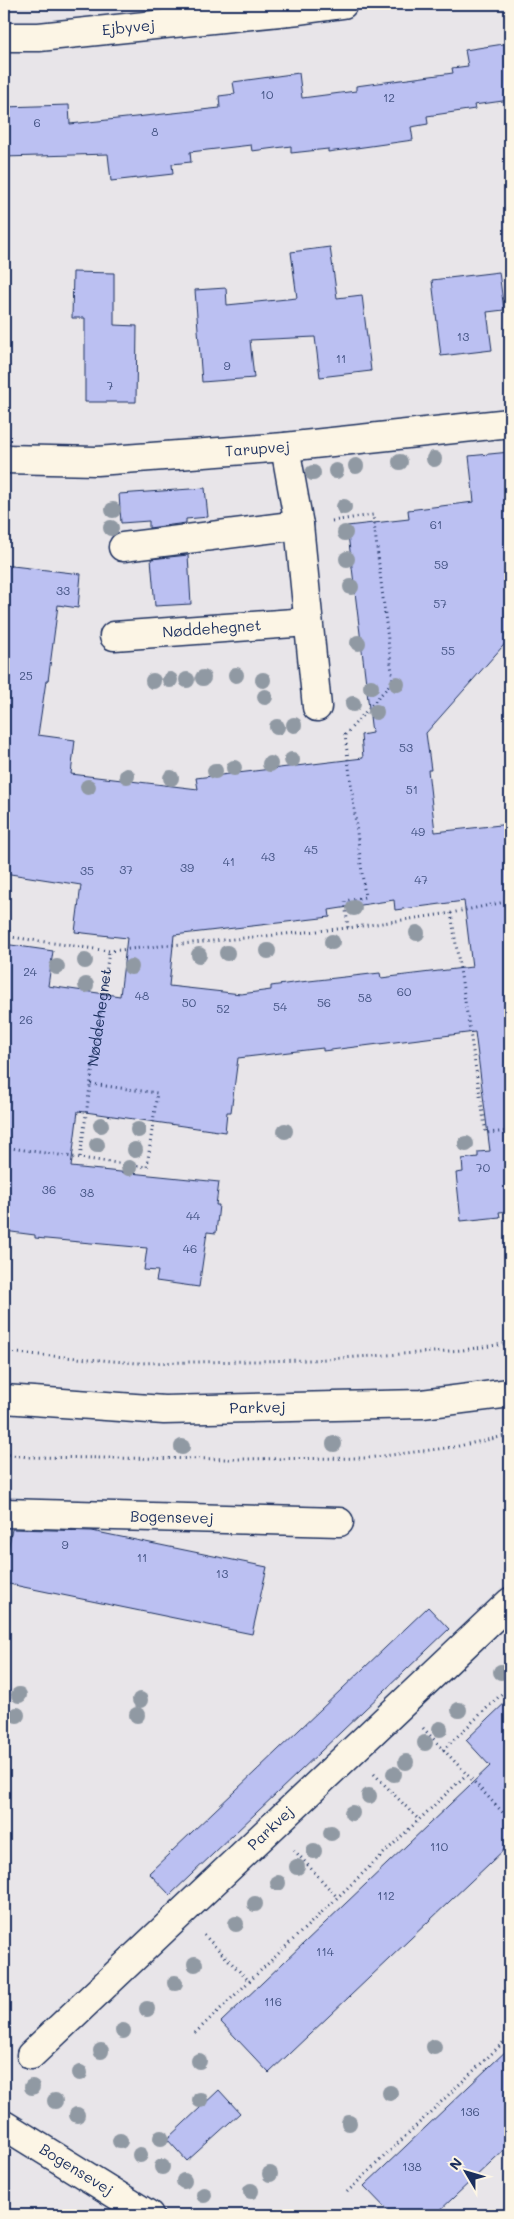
<svg xmlns="http://www.w3.org/2000/svg" width="514" height="2219" font-family="Mali,sans-serif">
	<style>
		.building { fill: #bbc0f2; stroke: #1b2f5e; fill-rule: evenodd }
		.lines { fill: none; stroke-linecap: round; stroke-linejoin: round }
		.minor-casing { stroke: #1b2f5e; stroke-width: 31 }
		.tertiary-casing { stroke: #1b2f5e; stroke-width: 31 }
		.path { stroke: #1b2f5e; stroke-width: 3; stroke-dasharray: 1 4; stroke-linecap: butt }
		.minor { stroke: #fcf5e5; stroke-width: 28 }
		.tertiary { stroke: #fcf5e5; stroke-width: 28 }
		.tree { fill: #9099a3 }
		.labels { text-anchor: middle; stroke-width: 5; stroke-linejoin: round; paint-order: stroke }
		.number-label { font-size: 12px; fill: #435383 }
		.street-label { font-size: 15px; fill: #1b2f5e; stroke: #fcf5e5 }
	</style>
	<rect width="100%" height="100%" fill="#e8e5e9"/>
	<filter id="ink" filterUnits="userSpaceOnUse"><feTurbulence type="fractalNoise" baseFrequency=".02" numOctaves="2"/><feDisplacementMap in="SourceGraphic" scale="10" xChannelSelector="R" yChannelSelector="G"/><feConvolveMatrix kernelMatrix="1 2 1 2 8 2 1 2 1" color-interpolation-filters="sRGB"/></filter>
	<g filter="url(#ink)">
		<path class="building" d="M 510,43 L 510,100 L 474,105 L 475,109 L 427,116 L 428,124 L 411,127 L 413,140 L 328,152 L 328,149 L 291,153 L 291,146 L 252,151 L 251,145 L 190,152 L 191,162 L 172,164 L 173,174 L 111,181 L 108,154 L 4,157 L 4,107 L 69,105 L 70,124 L 220,108 L 219,96 L 235,94 L 233,82 L 299,73 L 302,98 L 356,91 L 356,86 L 453,73 L 452,68 L 468,66 L 465,50 Z
			M 330,247 L 337,298 L 362,295 L 371,371 L 320,377 L 315,337 L 250,340 L 254,378 L 202,382 L 195,290 L 226,288 L 227,305 L 297,298 L 291,252 Z
			M 73,272 L 114,273 L 114,325 L 137,326 L 136,402 L 85,402 L 85,318 L 72,318 Z
			M 499,272 L 504,310 L 487,312 L 492,350 L 441,356 L 432,280 Z
			M 510,452 L 510,638 L 426,733 L 431,770 L 428,770 L 435,832 L 510,824 L 510,1211 L 499,1212 L 500,1217 L 461,1221 L 456,1173 L 463,1172 L 462,1159 L 478,1157 L 478,1152 L 490,1151 L 475,1032 L 323,1051 L 323,1048 L 238,1058 L 231,1112 L 227,1112 L 225,1132 L 78,1111 L 71,1167 L 219,1182 L 216,1205 L 219,1205 L 216,1233 L 207,1232 L 199,1287 L 156,1281 L 158,1271 L 144,1270 L 147,1248 L 35,1238 L 35,1235 L 4,1231 L 4,944 L 53,951 L 48,986 L 120,996 L 127,938 L 75,932 L 81,885 L 4,873 L 4,565 L 81,574 L 78,608 L 58,605 L 48,681 L 46,681 L 38,735 L 75,740 L 71,774 L 198,789 L 196,778 L 363,758 L 361,735 L 372,733 L 347,526 L 409,519 L 408,510 L 474,502 L 469,456 ZM 394,900 L 395,910 L 464,901 L 472,967 L 381,978 L 380,973 L 300,982 L 271,986 L 271,990 L 241,994 L 169,986 L 174,935 L 330,917 L 329,910 Z
			M 205,488 L 208,517 L 186,519 L 186,523 L 149,528 L 149,521 L 121,523 L 119,494 Z
			M 188,555 L 191,604 L 155,606 L 151,559 Z
			M 12,1529 L 92,1531 L 267,1567 L 252,1634 L 4,1583 L 4,1571 Z
			M 428,1607 L 449,1629 L 170,1895 L 149,1873 Z
			M 510,1698 L 510,1844 L 269,2073 L 221,2022 L 490,1766 L 466,1740 Z
			M 510,2047 L 510,2144 L 435,2215 L 392,2215 L 364,2186 Z
			M 219,2090 L 240,2113 L 187,2161 L 167,2139 Z"/>
		<g class="lines">
			<defs>
				<g id="minor">
					<path id="s2" d="M 4,37 L 39,37 L 299,10 L 343,4"/>
					<path d="M 285,447 L 299,525 L 317,707"/>
					<path id="s3" d="M 4,459 L 97,461 L 285,447 L 510,423"/>
					<path d="M 123,547 L 299,525"/>
					<path id="s4" d="M 114,636 L 308,622"/>
					<path id="s5" d="M 4,1513 L 339,1522"/>
					<path id="s6" d="M 31,2055 L 510,1602"/>
					<path id="s7" d="M 4,2125 L 149,2215"/>
				</g>
				<g id="tertiary">
					<path id="s8" d="M 4,1399 L 164,1410 L 422,1404 L 510,1393"/>
				</g>
			</defs>
			<use href="#minor" class="minor-casing"/>
			<use href="#tertiary" class="tertiary-casing"/>
			<g class="path">
				<path d="M 332,521 L 373,515 L 393,681 L 345,735 L 365,897 L 345,901 L 348,928"/>
				<path d="M 451,913 L 486,1133 L 510,1131"/>
				<path d="M 4,936 L 109,951 L 348,928 L 451,913 L 510,901"/>
				<path id="s1" d="M 91,1084 L 157,1093 L 147,1167 L 80,1158 L 109,951"/>
				<path d="M 4,1147 L 80,1158"/>
				<path d="M 4,1352 L 137,1363 L 311,1360 L 463,1350 L 510,1343"/>
				<path d="M 4,1454 L 28,1457 L 106,1458 L 237,1459 L 367,1458 L 454,1447 L 510,1435"/>
				<path d="M 423,1728 L 510,1820"/>
				<path d="M 443,1750 L 510,1686"/>
				<path d="M 374,1774 L 419,1820"/>
				<path d="M 294,1850 L 337,1897"/>
				<path d="M 204,1935 L 249,1981"/>
				<path d="M 195,2033 L 466,1775"/>
				<path d="M 347,2192 L 510,2036"/>
			</g>
			<use href="#minor" class="minor"/>
			<use href="#tertiary" class="tertiary"/>
		</g>
		<g class="tree">
			<circle cx="434" cy="459" r="8"/>
			<circle cx="400" cy="462" r="8"/>
			<circle cx="356" cy="466" r="8"/>
			<circle cx="336" cy="471" r="8"/>
			<circle cx="313" cy="473" r="8"/>
			<circle cx="344" cy="507" r="8"/>
			<circle cx="113" cy="510" r="8"/>
			<circle cx="111" cy="528" r="8"/>
			<circle cx="345" cy="533" r="8"/>
			<circle cx="347" cy="559" r="8"/>
			<circle cx="351" cy="587" r="8"/>
			<circle cx="358" cy="643" r="8"/>
			<circle cx="236" cy="675" r="8"/>
			<circle cx="203" cy="678" r="8"/>
			<circle cx="170" cy="680" r="8"/>
			<circle cx="187" cy="680" r="8"/>
			<circle cx="263" cy="680" r="8"/>
			<circle cx="153" cy="681" r="8"/>
			<circle cx="397" cy="684" r="8"/>
			<circle cx="371" cy="687" r="8"/>
			<circle cx="265" cy="697" r="8"/>
			<circle cx="353" cy="704" r="8"/>
			<circle cx="376" cy="712" r="8"/>
			<circle cx="294" cy="725" r="8"/>
			<circle cx="277" cy="727" r="8"/>
			<circle cx="292" cy="760" r="8"/>
			<circle cx="270" cy="764" r="8"/>
			<circle cx="234" cy="768" r="8"/>
			<circle cx="215" cy="771" r="8"/>
			<circle cx="127" cy="776" r="8"/>
			<circle cx="171" cy="778" r="8"/>
			<circle cx="88" cy="787" r="8"/>
			<circle cx="354" cy="908" r="8"/>
			<circle cx="417" cy="933" r="8"/>
			<circle cx="332" cy="942" r="8"/>
			<circle cx="268" cy="951" r="8"/>
			<circle cx="227" cy="953" r="8"/>
			<circle cx="199" cy="955" r="8"/>
			<circle cx="85" cy="961" r="8"/>
			<circle cx="57" cy="967" r="8"/>
			<circle cx="131" cy="967" r="8"/>
			<circle cx="86" cy="985" r="8"/>
			<circle cx="101" cy="1125" r="8"/>
			<circle cx="138" cy="1130" r="8"/>
			<circle cx="285" cy="1131" r="8"/>
			<circle cx="466" cy="1144" r="8"/>
			<circle cx="97" cy="1145" r="8"/>
			<circle cx="135" cy="1150" r="8"/>
			<circle cx="129" cy="1168" r="8"/>
			<circle cx="334" cy="1444" r="8"/>
			<circle cx="182" cy="1447" r="8"/>
			<circle cx="501" cy="1672" r="8"/>
			<circle cx="19" cy="1695" r="8"/>
			<circle cx="140" cy="1700" r="8"/>
			<circle cx="459" cy="1710" r="8"/>
			<circle cx="17" cy="1715" r="8"/>
			<circle cx="137" cy="1715" r="8"/>
			<circle cx="440" cy="1729" r="8"/>
			<circle cx="425" cy="1743" r="8"/>
			<circle cx="406" cy="1762" r="8"/>
			<circle cx="394" cy="1774" r="8"/>
			<circle cx="369" cy="1796" r="8"/>
			<circle cx="352" cy="1813" r="8"/>
			<circle cx="331" cy="1833" r="8"/>
			<circle cx="314" cy="1851" r="8"/>
			<circle cx="297" cy="1867" r="8"/>
			<circle cx="278" cy="1883" r="8"/>
			<circle cx="255" cy="1904" r="8"/>
			<circle cx="236" cy="1924" r="8"/>
			<circle cx="195" cy="1964" r="8"/>
			<circle cx="175" cy="1983" r="8"/>
			<circle cx="147" cy="2009" r="8"/>
			<circle cx="123" cy="2031" r="8"/>
			<circle cx="434" cy="2047" r="8"/>
			<circle cx="101" cy="2051" r="8"/>
			<circle cx="199" cy="2061" r="8"/>
			<circle cx="80" cy="2073" r="8"/>
			<circle cx="32" cy="2087" r="8"/>
			<circle cx="390" cy="2093" r="8"/>
			<circle cx="200" cy="2100" r="8"/>
			<circle cx="55" cy="2101" r="8"/>
			<circle cx="77" cy="2115" r="8"/>
			<circle cx="349" cy="2123" r="8"/>
			<circle cx="161" cy="2138" r="8"/>
			<circle cx="120" cy="2141" r="8"/>
			<circle cx="140" cy="2155" r="8"/>
			<circle cx="162" cy="2167" r="8"/>
			<circle cx="270" cy="2174" r="8"/>
			<circle cx="184" cy="2181" r="8"/>
			<circle cx="251" cy="2191" r="8"/>
			<circle cx="204" cy="2195" r="8"/>
		</g>
	</g>
	<g class="labels">
		<g class="number-label">
			<text x="267" y="99">10</text>
			<text x="389" y="102">12</text>
			<text x="37" y="127">6</text>
			<text x="155" y="136">8</text>
			<text x="463" y="341">13</text>
			<text x="341" y="363">11</text>
			<text x="227" y="370">9</text>
			<text x="110" y="390">7</text>
			<text x="436" y="529">61</text>
			<text x="441" y="569">59</text>
			<text x="63" y="595">33</text>
			<text x="440" y="608">57</text>
			<text x="448" y="655">55</text>
			<text x="26" y="680">25</text>
			<text x="406" y="752">53</text>
			<text x="412" y="794">51</text>
			<text x="418" y="836">49</text>
			<text x="311" y="854">45</text>
			<text x="268" y="861">43</text>
			<text x="229" y="866">41</text>
			<text x="187" y="872">39</text>
			<text x="126" y="874">37</text>
			<text x="87" y="875">35</text>
			<text x="421" y="884">47</text>
			<text x="30" y="976">24</text>
			<text x="404" y="996">60</text>
			<text x="142" y="1000">48</text>
			<text x="365" y="1002">58</text>
			<text x="189" y="1007">50</text>
			<text x="324" y="1007">56</text>
			<text x="280" y="1011">54</text>
			<text x="223" y="1013">52</text>
			<text x="26" y="1024">26</text>
			<text x="483" y="1172">70</text>
			<text x="49" y="1194">36</text>
			<text x="87" y="1197">38</text>
			<text x="193" y="1220">44</text>
			<text x="190" y="1253">46</text>
			<text x="65" y="1549">9</text>
			<text x="142" y="1562">11</text>
			<text x="222" y="1578">13</text>
			<text x="439" y="1851">110</text>
			<text x="386" y="1900">112</text>
			<text x="325" y="1956">114</text>
			<text x="273" y="2006">116</text>
			<text x="470" y="2116">136</text>
			<text x="412" y="2171">138</text>
		</g>
		<g class="street-label">
			<text dy="5" stroke="none"><textPath href="#s2" startOffset="125">Ejbyvej</textPath></text>
			<text dy="5" stroke="none"><textPath href="#s3" startOffset="254">Tarupvej</textPath></text>
			<text dy="5" stroke="none"><textPath href="#s4" startOffset="98">Nøddehegnet</textPath></text>
			<text dy="5" stroke="none"><textPath href="#s1" startOffset="351">Nøddehegnet</textPath></text>
			<text dy="5" stroke="none"><textPath href="#s8" startOffset="254">Parkvej</textPath></text>
			<text dy="5" stroke="none"><textPath href="#s5" startOffset="168">Bogensevej</textPath></text>
			<text dy="5" stroke="none"><textPath href="#s6" startOffset="330">Parkvej</textPath></text>
			<text dy="5" stroke="none"><textPath href="#s7" startOffset="85">Bogensevej</textPath></text>
		</g>
	</g>
	<rect width="514" height="2219" fill="none" stroke="#fcf5e5" stroke-width="20"/>
	<rect x="10" y="10" width="494" height="2199" fill="none" stroke="#1b2f5e" stroke-width="2" filter="url(#ink)"/>
	<g transform="translate(466 2172) rotate(308)" stroke="#fcf5e5" stroke-width="4" paint-order="stroke">
	<path d="M0-4L9 19L0 12L-9 19Z" fill="#1b2f5e"/>
	<text y="-8" font-size="14" font-weight="bold" text-anchor="middle" fill="#1b2f5e">N</text>
	</g>
</svg>
